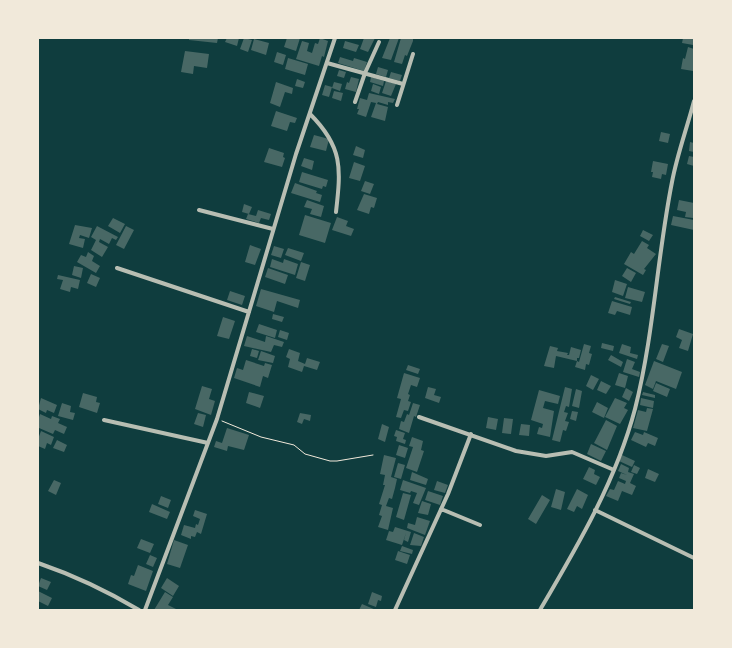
<svg xmlns="http://www.w3.org/2000/svg" width="732" height="648" font-family="Commissioner,sans-serif">
	<style>
		.building { fill: #486865 }
		.lines { fill: none; stroke-linecap: round; stroke-linejoin: round }
		.path { stroke: #f1e9da; stroke-width: 1 }
		.minor { stroke: #b8beb3; stroke-width: 4 }
	</style>
	<rect width="100%" height="100%" fill="#0f3d3e"/>
	<path class="building" d="M 189,38 L 218,38 L 217,43 L 189,40 Z
		M 227,38 L 239,38 L 237,46 L 225,42 Z
		M 244,38 L 252,40 L 248,52 L 240,49 Z
		M 287,38 L 304,38 L 304,39 L 300,38 L 296,51 L 284,47 Z
		M 320,38 L 328,41 L 324,57 L 322,56 L 319,66 L 296,59 L 302,41 L 309,43 L 307,51 L 312,53 L 315,43 L 318,44 Z
		M 364,38 L 375,38 L 368,52 L 360,49 Z
		M 390,38 L 399,38 L 391,60 L 382,58 Z
		M 401,38 L 413,38 L 413,41 L 407,56 L 405,55 L 402,64 L 394,62 Z
		M 683,38 L 694,39 L 693,45 L 682,43 Z
		M 254,39 L 269,43 L 266,55 L 251,50 Z
		M 345,41 L 359,45 L 356,52 L 343,48 Z
		M 688,47 L 694,49 L 693,71 L 681,69 L 683,58 L 685,59 Z
		M 185,51 L 209,54 L 207,68 L 194,66 L 193,74 L 181,72 Z
		M 277,52 L 286,55 L 283,65 L 274,62 Z
		M 340,57 L 353,61 L 354,58 L 367,62 L 364,71 L 338,63 Z
		M 288,58 L 308,64 L 305,75 L 285,69 Z
		M 378,67 L 388,70 L 386,77 L 376,74 Z
		M 339,70 L 346,72 L 344,78 L 337,76 Z
		M 391,72 L 402,75 L 400,81 L 389,78 Z
		M 351,77 L 359,79 L 356,92 L 345,89 L 347,82 L 349,83 Z
		M 371,77 L 384,81 L 383,86 L 370,82 Z
		M 297,79 L 305,82 L 303,88 L 295,86 Z
		M 386,81 L 396,84 L 391,96 L 382,93 Z
		M 276,82 L 293,88 L 292,94 L 285,92 L 280,107 L 270,103 Z
		M 334,82 L 342,84 L 340,91 L 332,88 Z
		M 373,84 L 381,87 L 379,94 L 371,91 Z
		M 325,85 L 332,87 L 329,97 L 322,95 Z
		M 334,91 L 343,93 L 341,101 L 332,98 Z
		M 369,93 L 395,99 L 393,103 L 388,102 L 388,105 L 378,102 L 377,104 L 388,107 L 385,121 L 371,117 L 376,103 L 371,102 L 366,117 L 357,114 L 359,109 L 357,109 L 360,98 L 367,100 Z
		M 276,111 L 297,118 L 295,123 L 290,122 L 287,131 L 271,126 Z
		M 661,132 L 670,134 L 668,143 L 659,141 Z
		M 314,135 L 329,139 L 326,151 L 310,147 Z
		M 690,142 L 694,143 L 694,152 L 689,151 Z
		M 356,146 L 365,150 L 363,158 L 353,155 Z
		M 269,148 L 284,153 L 283,157 L 285,158 L 282,167 L 264,162 Z
		M 689,156 L 694,157 L 694,166 L 687,164 Z
		M 304,158 L 314,161 L 312,170 L 301,166 Z
		M 653,161 L 668,164 L 666,175 L 662,174 L 661,179 L 652,177 L 653,172 L 651,172 Z
		M 354,162 L 365,166 L 360,181 L 349,178 Z
		M 302,172 L 328,180 L 326,187 L 323,186 L 322,189 L 299,182 Z
		M 365,181 L 374,184 L 370,194 L 361,191 Z
		M 295,183 L 317,191 L 316,193 L 322,195 L 320,202 L 291,193 Z
		M 364,194 L 377,198 L 374,208 L 371,207 L 369,214 L 357,210 Z
		M 307,200 L 324,206 L 321,217 L 310,214 L 312,209 L 304,207 Z
		M 679,200 L 694,203 L 693,218 L 685,217 L 686,212 L 677,210 Z
		M 244,204 L 252,207 L 249,214 L 242,212 Z
		M 258,210 L 271,214 L 269,220 L 261,218 L 259,223 L 246,219 L 248,214 L 256,216 Z
		M 305,215 L 331,223 L 325,243 L 299,235 Z
		M 673,216 L 694,220 L 694,230 L 671,225 Z
		M 337,217 L 348,221 L 346,226 L 354,229 L 351,236 L 332,230 Z
		M 113,218 L 125,224 L 120,233 L 108,226 Z
		M 75,225 L 92,228 L 89,238 L 80,235 L 79,238 L 85,239 L 83,248 L 69,244 Z
		M 97,226 L 118,237 L 116,240 L 112,238 L 109,244 L 100,239 L 99,242 L 108,247 L 102,257 L 91,250 L 96,240 L 91,237 Z
		M 126,226 L 134,230 L 124,249 L 116,245 Z
		M 643,230 L 653,235 L 649,241 L 640,236 Z
		M 642,241 L 649,245 L 647,248 L 656,254 L 644,269 L 646,270 L 643,275 L 624,264 L 631,252 L 634,254 Z
		M 250,245 L 261,249 L 255,265 L 245,262 Z
		M 274,246 L 284,249 L 281,258 L 271,255 Z
		M 288,248 L 304,253 L 301,261 L 285,255 Z
		M 88,252 L 94,256 L 92,261 L 100,266 L 96,273 L 77,262 L 81,255 L 86,257 Z
		M 272,259 L 283,263 L 284,259 L 298,264 L 295,275 L 270,267 Z
		M 301,262 L 310,265 L 305,281 L 296,278 Z
		M 74,266 L 83,268 L 81,278 L 72,275 Z
		M 268,268 L 288,275 L 285,284 L 265,277 Z
		M 627,268 L 636,273 L 631,282 L 622,276 Z
		M 91,274 L 100,278 L 96,287 L 87,283 Z
		M 58,275 L 80,280 L 78,289 L 71,287 L 70,292 L 60,289 L 63,280 L 57,279 Z
		M 615,280 L 627,284 L 623,296 L 612,292 Z
		M 628,287 L 645,292 L 642,302 L 625,298 Z
		M 261,289 L 300,300 L 298,308 L 277,301 L 274,312 L 256,306 Z
		M 230,291 L 245,296 L 242,305 L 227,300 Z
		M 615,297 L 631,302 L 630,304 L 614,299 Z
		M 612,301 L 632,307 L 630,315 L 617,311 L 615,315 L 608,313 Z
		M 273,314 L 284,317 L 282,322 L 272,319 Z
		M 223,317 L 235,321 L 229,339 L 217,336 Z
		M 259,324 L 277,330 L 275,338 L 256,332 Z
		M 679,329 L 693,334 L 688,351 L 679,348 L 682,340 L 676,337 Z
		M 280,330 L 289,333 L 287,340 L 278,337 Z
		M 247,336 L 265,342 L 266,336 L 284,342 L 282,347 L 274,345 L 271,352 L 244,346 Z
		M 602,343 L 614,346 L 613,351 L 601,348 Z
		M 584,344 L 591,346 L 589,353 L 592,354 L 589,365 L 586,364 L 585,370 L 575,367 L 577,361 L 579,362 Z
		M 622,344 L 631,347 L 630,353 L 638,355 L 637,359 L 619,353 Z
		M 662,344 L 669,346 L 663,362 L 656,359 Z
		M 550,346 L 558,348 L 557,351 L 568,353 L 567,355 L 569,355 L 571,347 L 581,350 L 579,358 L 577,358 L 577,361 L 556,356 L 554,368 L 544,366 Z
		M 252,349 L 259,351 L 257,358 L 250,356 Z
		M 289,349 L 300,353 L 298,361 L 305,364 L 307,358 L 320,362 L 317,370 L 304,366 L 302,372 L 288,367 L 290,359 L 286,357 Z
		M 261,351 L 275,356 L 273,363 L 258,360 Z
		M 611,355 L 623,362 L 621,367 L 608,360 Z
		M 627,359 L 635,362 L 632,369 L 640,372 L 639,377 L 623,372 Z
		M 246,360 L 264,366 L 265,363 L 272,365 L 268,378 L 263,376 L 260,387 L 234,378 L 237,368 L 243,370 Z
		M 654,361 L 682,372 L 676,389 L 656,381 L 653,389 L 645,385 Z
		M 408,365 L 420,369 L 418,374 L 406,370 Z
		M 404,373 L 420,378 L 417,387 L 411,385 L 408,394 L 410,395 L 408,401 L 411,402 L 408,411 L 404,410 L 401,418 L 396,417 L 401,399 L 397,398 Z
		M 619,373 L 628,376 L 625,388 L 615,385 Z
		M 591,375 L 599,379 L 593,390 L 586,386 Z
		M 601,381 L 611,386 L 606,394 L 597,390 Z
		M 656,383 L 670,389 L 667,397 L 653,391 Z
		M 202,386 L 212,389 L 209,399 L 215,401 L 211,415 L 195,409 Z
		M 428,387 L 436,389 L 434,395 L 441,397 L 439,403 L 425,398 Z
		M 565,387 L 572,389 L 569,407 L 566,406 L 564,412 L 568,413 L 565,421 L 569,422 L 566,431 L 563,430 L 560,442 L 552,440 Z
		M 626,388 L 633,392 L 629,401 L 622,397 Z
		M 576,389 L 582,391 L 579,408 L 572,406 Z
		M 539,390 L 560,396 L 558,404 L 545,401 L 543,408 L 554,411 L 550,437 L 537,434 L 539,427 L 542,428 L 543,424 L 531,420 Z
		M 249,392 L 264,396 L 260,408 L 246,403 Z
		M 643,392 L 655,395 L 655,398 L 642,395 Z
		M 83,393 L 97,397 L 96,402 L 100,403 L 97,413 L 79,407 Z
		M 41,398 L 57,405 L 54,413 L 47,410 L 46,413 L 38,409 Z
		M 615,398 L 627,403 L 624,408 L 628,410 L 620,424 L 605,417 Z
		M 641,398 L 654,401 L 653,408 L 640,405 Z
		M 597,402 L 608,408 L 604,418 L 592,412 Z
		M 62,403 L 71,406 L 70,412 L 75,413 L 73,420 L 58,416 Z
		M 413,403 L 420,405 L 416,417 L 414,416 L 409,433 L 399,429 L 401,421 L 404,422 L 407,414 L 409,415 Z
		M 647,408 L 653,409 L 647,431 L 633,428 L 638,410 L 646,412 Z
		M 572,411 L 578,412 L 576,421 L 570,419 Z
		M 198,413 L 206,415 L 203,427 L 194,424 Z
		M 300,413 L 311,415 L 310,421 L 304,419 L 302,424 L 297,422 Z
		M 40,414 L 51,419 L 52,416 L 60,419 L 58,423 L 67,427 L 64,434 L 55,430 L 53,434 L 39,428 L 38,433 L 38,420 Z
		M 488,417 L 498,419 L 496,430 L 486,428 Z
		M 504,418 L 513,419 L 511,434 L 502,433 Z
		M 606,420 L 617,426 L 607,450 L 594,443 Z
		M 382,424 L 389,427 L 385,442 L 378,439 Z
		M 521,424 L 530,425 L 529,436 L 519,435 Z
		M 227,428 L 249,435 L 244,450 L 228,446 L 227,451 L 214,447 L 216,441 L 222,443 Z
		M 396,430 L 405,433 L 403,439 L 406,440 L 405,444 L 396,441 L 397,437 L 394,436 Z
		M 41,431 L 54,437 L 51,445 L 47,443 L 45,449 L 38,446 L 38,439 Z
		M 635,432 L 643,435 L 644,432 L 658,438 L 655,446 L 648,443 L 646,447 L 631,440 Z
		M 412,437 L 423,441 L 421,450 L 424,451 L 417,472 L 406,468 L 413,447 L 409,446 Z
		M 57,440 L 67,445 L 64,452 L 53,448 Z
		M 591,444 L 606,451 L 601,461 L 587,454 Z
		M 399,445 L 408,448 L 405,458 L 396,455 Z
		M 384,455 L 396,458 L 391,477 L 397,479 L 395,488 L 392,499 L 389,498 L 386,506 L 393,508 L 388,530 L 378,527 L 382,516 L 379,515 L 382,505 L 379,504 L 385,485 L 383,485 L 385,475 L 380,474 Z
		M 622,455 L 635,461 L 632,467 L 619,461 Z
		M 398,463 L 405,465 L 401,479 L 394,477 Z
		M 621,464 L 629,468 L 628,472 L 634,474 L 630,483 L 636,486 L 632,495 L 622,491 L 618,501 L 606,496 L 610,489 L 614,490 L 618,481 L 625,484 L 626,481 L 619,478 L 621,473 L 627,475 L 618,471 Z
		M 634,465 L 640,468 L 637,474 L 631,472 Z
		M 589,467 L 595,470 L 594,474 L 600,477 L 596,485 L 583,479 Z
		M 648,469 L 659,474 L 655,482 L 645,478 Z
		M 412,472 L 428,479 L 426,485 L 410,480 Z
		M 54,480 L 61,483 L 56,495 L 48,491 Z
		M 403,480 L 426,488 L 419,505 L 413,503 L 417,493 L 411,491 L 410,493 L 400,490 Z
		M 437,481 L 448,485 L 445,493 L 434,490 Z
		M 556,489 L 565,492 L 561,510 L 551,507 Z
		M 577,489 L 588,495 L 582,509 L 577,506 L 574,512 L 567,509 Z
		M 428,491 L 443,496 L 440,505 L 425,500 Z
		M 403,493 L 411,495 L 404,520 L 396,517 Z
		M 542,495 L 550,500 L 536,524 L 528,519 Z
		M 161,496 L 171,500 L 168,508 L 158,504 Z
		M 422,501 L 431,504 L 428,515 L 418,513 Z
		M 152,504 L 170,512 L 167,519 L 149,512 Z
		M 195,510 L 207,514 L 201,534 L 197,532 L 195,537 L 191,536 L 191,539 L 181,535 L 184,525 L 195,528 L 196,524 L 198,525 L 200,519 L 193,516 Z
		M 417,517 L 430,521 L 425,535 L 407,528 L 408,523 L 415,525 Z
		M 395,527 L 411,532 L 408,542 L 404,540 L 406,533 L 402,545 L 386,540 L 389,531 L 393,532 Z
		M 414,533 L 424,537 L 421,546 L 410,545 Z
		M 141,539 L 154,544 L 150,553 L 137,548 Z
		M 174,540 L 188,545 L 180,568 L 167,564 Z
		M 402,546 L 413,550 L 412,554 L 400,551 Z
		M 398,551 L 410,555 L 407,564 L 395,560 Z
		M 150,555 L 157,558 L 153,567 L 146,564 Z
		M 138,565 L 153,571 L 146,591 L 128,584 L 131,575 L 134,576 Z
		M 41,578 L 51,582 L 47,590 L 38,586 Z
		M 167,578 L 179,586 L 173,596 L 161,588 Z
		M 38,591 L 52,598 L 48,606 L 38,601 Z
		M 165,592 L 173,597 L 168,605 L 176,609 L 175,610 L 154,610 Z
		M 372,592 L 382,596 L 381,601 L 378,600 L 376,607 L 368,604 Z
		M 362,604 L 376,610 L 359,610 Z"/>
	<g class="lines">
		<path class="path" d="M 222,421 L 261,437 L 294,445 L 305,454 L 330,461 L 337,461 L 373,455"/>
		<path class="minor" d="M 327,63 L 403,84
			M 355,102 L 365,73 L 379,42
			M 397,105 L 413,54
			M 310,114 C 343,147 341,168 336,212
			M 199,210 L 273,229
			M 117,268 L 249,312
			M 419,417 L 516,451 L 546,456 L 572,452 L 614,470
			M 104,420 L 208,443
			M 441,509 L 480,525
			M 595,510 L 694,558
			M 38,563 C 73,575 107,591 139,610
			M 145,610 L 217,419 L 296,154 L 335,38
			M 395,610 L 448,494 L 471,434
			M 540,610 C 577,547 616,481 635,409 C 654,334 657,257 672,182 C 677,155 687,128 694,101"/>
	</g>
	<rect width="732" height="648" fill="none" stroke="#f1e9da" stroke-width="78"/>
</svg>
